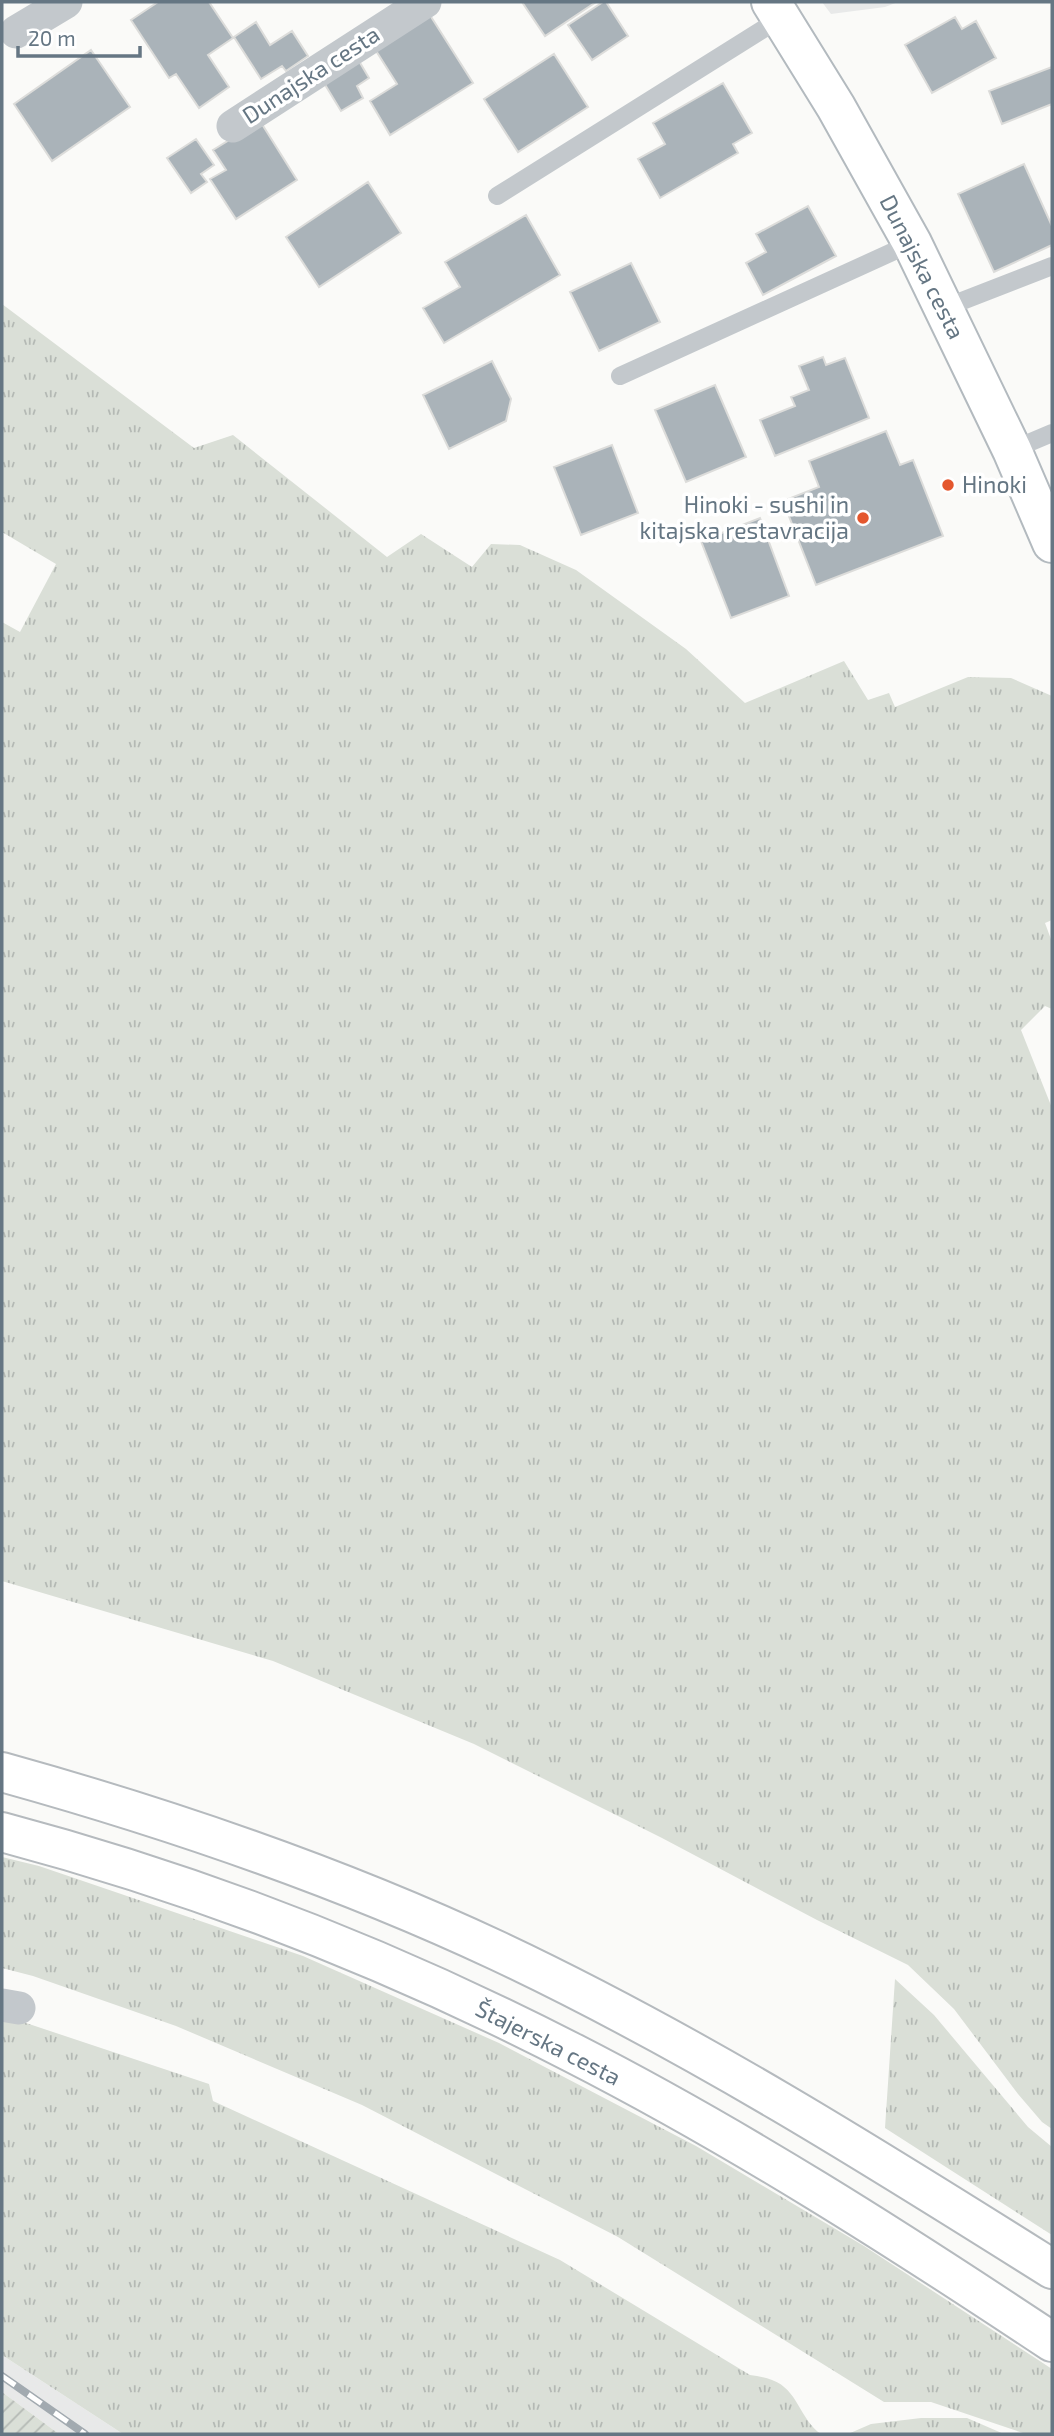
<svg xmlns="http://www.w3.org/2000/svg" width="1054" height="2436" font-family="'Exo 2',sans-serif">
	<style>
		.built { fill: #e8e9e9 }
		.grass { fill: url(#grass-tufts) }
		.garden { fill: url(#garden-furrows) }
		.building { fill: #aab3b9; stroke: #dcdcda; stroke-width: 2 }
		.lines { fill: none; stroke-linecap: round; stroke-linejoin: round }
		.secondary-casing { stroke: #b3babf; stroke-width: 42 }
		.primary-casing { stroke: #b5babe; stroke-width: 42 }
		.lane { stroke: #c3c8cc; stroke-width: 18 }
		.street { stroke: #c3c8cc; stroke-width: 33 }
		.secondary { stroke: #fff; stroke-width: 38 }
		.primary { stroke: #fff; stroke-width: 38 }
		.rail-casing { stroke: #a2aab0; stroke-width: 8 }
		.rail { stroke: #fff; stroke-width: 5; stroke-dasharray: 16; stroke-linecap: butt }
		.poi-dot { fill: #e4572e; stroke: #fff; stroke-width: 2.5 }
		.labels { text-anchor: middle; stroke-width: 7; stroke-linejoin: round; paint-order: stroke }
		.street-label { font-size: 23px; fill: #657683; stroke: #fff }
		.poi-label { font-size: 23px; fill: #657683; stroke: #fff; text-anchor: start }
	</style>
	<defs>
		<pattern id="grass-tufts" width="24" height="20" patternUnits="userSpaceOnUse" patternTransform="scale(1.75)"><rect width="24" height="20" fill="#dadfd7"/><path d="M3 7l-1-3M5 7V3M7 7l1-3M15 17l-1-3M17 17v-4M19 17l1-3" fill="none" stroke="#b4b9b4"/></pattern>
		<pattern id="garden-furrows" width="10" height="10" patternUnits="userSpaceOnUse" patternTransform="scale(1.75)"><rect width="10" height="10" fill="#dadfd7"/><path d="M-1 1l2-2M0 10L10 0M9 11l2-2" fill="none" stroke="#b4b9b4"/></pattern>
	</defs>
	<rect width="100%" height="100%" fill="#fafaf8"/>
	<path class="built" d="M 822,2 L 898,2 L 885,7 L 831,14 Z
		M 2,2355 L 123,2434 L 59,2434 L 2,2392 Z"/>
	<path class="grass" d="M 2,304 L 194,448 L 233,435 L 387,557 L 421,534 L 472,567 L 491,544 L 520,545 L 576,570 L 686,649 L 745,703 L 844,661 L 868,700 L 889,693 L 895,707 L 968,677 L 1011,678 L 1052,696 L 1052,920 L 1045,923 L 1052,942 L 1052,1009 L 1045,1006 L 1021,1030 L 1052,1108 L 1052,2129 L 1042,2122 L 1018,2094 L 954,2009 L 908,1965 L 817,1920 L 662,1838 L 474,1744 L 273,1661 L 2,1581 L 2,622 L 20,632 L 56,564 L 2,532 Z
		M 2,1857 L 39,1866 L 303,1956 L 499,2043 L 696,2146 L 864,2246 L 1052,2369 L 1052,2434 L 1026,2434 L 931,2402 L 884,2402 L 618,2237 L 362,2105 L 176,2026 L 33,1976 L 2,1968 Z
		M 895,1979 L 934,2015 L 1028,2127 L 1052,2147 L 1052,2235 L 885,2128 Z
		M 2,2015 L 209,2084 L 213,2101 L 560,2260 L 750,2375 C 757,2376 765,2377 772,2380 C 798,2389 800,2420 821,2434 L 123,2434 L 2,2355 Z
		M 921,2418 L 967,2418 L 1004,2434 L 848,2434 L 871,2424 Z"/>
	<path class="garden" d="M 2,2392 L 59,2434 L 2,2434 Z"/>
	<path class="building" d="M 158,2 L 209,2 L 233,38 L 208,55 L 229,87 L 199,108 L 176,74 L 169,78 L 131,20 Z
		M 522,2 L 596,2 L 545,36 Z
		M 603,2 L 606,2 L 628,36 L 592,60 L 568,25 Z
		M 428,12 L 473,83 L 390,135 L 370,101 L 397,84 L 373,46 Z
		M 955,17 L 962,29 L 976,21 L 996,58 L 932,93 L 905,45 Z
		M 256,22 L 270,45 L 292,31 L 308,56 L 286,71 L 282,66 L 261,79 L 234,37 Z
		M 91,50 L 130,107 L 52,161 L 14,104 Z
		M 554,54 L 588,107 L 518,152 L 484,99 Z
		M 356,56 L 369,78 L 357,86 L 363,98 L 341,111 L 321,78 Z
		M 1052,67 L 1052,104 L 1002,124 L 989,91 Z
		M 723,83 L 752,133 L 733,144 L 738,153 L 660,198 L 638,159 L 665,144 L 653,123 Z
		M 260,121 L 297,180 L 236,219 L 210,179 L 226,170 L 213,150 Z
		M 196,139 L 214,165 L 201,174 L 207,182 L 191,193 L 167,158 Z
		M 1024,164 L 1052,226 L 1052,245 L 994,272 L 958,194 Z
		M 368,182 L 401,233 L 319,287 L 286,237 Z
		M 808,206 L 836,256 L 763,295 L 746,263 L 766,252 L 756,234 Z
		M 526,215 L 560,275 L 444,343 L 423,308 L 460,287 L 445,262 Z
		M 631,263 L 660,322 L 599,351 L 570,292 Z
		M 823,357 L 826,365 L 845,358 L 869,418 L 775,456 L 760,420 L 795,406 L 791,397 L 809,390 L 799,366 Z
		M 492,361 L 511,399 L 506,421 L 449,449 L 423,395 Z
		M 715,385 L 746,457 L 686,482 L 655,410 Z
		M 886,431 L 900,465 L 913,460 L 943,536 L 816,585 L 783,501 L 819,487 L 809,461 Z
		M 612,445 L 638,513 L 581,535 L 554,467 Z
		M 760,518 L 789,596 L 731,618 L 701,541 Z"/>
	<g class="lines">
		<defs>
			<path id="secondary" d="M 771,2 L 836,107 L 912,243 L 1012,450 L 1052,543"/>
			<path id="primary" d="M 2,1772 C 171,1819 338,1876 498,1951 C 691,2042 871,2155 1052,2269
				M 2,1832 C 198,1884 392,1960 573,2053 C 739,2138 897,2239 1052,2342"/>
		</defs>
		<use href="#secondary" class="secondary-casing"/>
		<use href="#primary" class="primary-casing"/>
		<path class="lane" d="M 497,196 L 781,18
			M 944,308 L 1052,266
			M 620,376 L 912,243
			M 1012,450 L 1052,433"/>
		<path class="street" d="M 16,32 L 66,2
			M 233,126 L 425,2
			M 2,2005 L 19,2008"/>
		<use href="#secondary" class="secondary"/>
		<use href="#primary" class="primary"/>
		<defs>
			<path id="rail" d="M 2,2376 L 85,2434"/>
		</defs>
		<use href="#rail" class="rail-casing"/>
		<use href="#rail" class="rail"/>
	</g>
	<g class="poi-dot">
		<circle cx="948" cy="485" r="7"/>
		<circle cx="863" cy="518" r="7"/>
	</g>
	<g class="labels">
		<g class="street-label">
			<text transform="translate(311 75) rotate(-33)" y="8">Dunajska cesta</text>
			<text transform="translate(922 267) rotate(63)" y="8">Dunajska cesta</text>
			<text transform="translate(548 2043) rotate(27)" y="8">Štajerska cesta</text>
		</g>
		<g class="poi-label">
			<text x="962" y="493">Hinoki</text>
			<text x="849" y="513" text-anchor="end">Hinoki - sushi in<tspan x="849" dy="26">kitajska restavracija</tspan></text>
		</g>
	</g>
	<rect width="1054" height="2436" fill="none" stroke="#657683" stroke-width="7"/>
	<path d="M18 46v10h122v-10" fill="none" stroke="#657683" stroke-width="3.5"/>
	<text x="28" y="46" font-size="21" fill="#657683" stroke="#ffffff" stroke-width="5" paint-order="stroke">20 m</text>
</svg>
